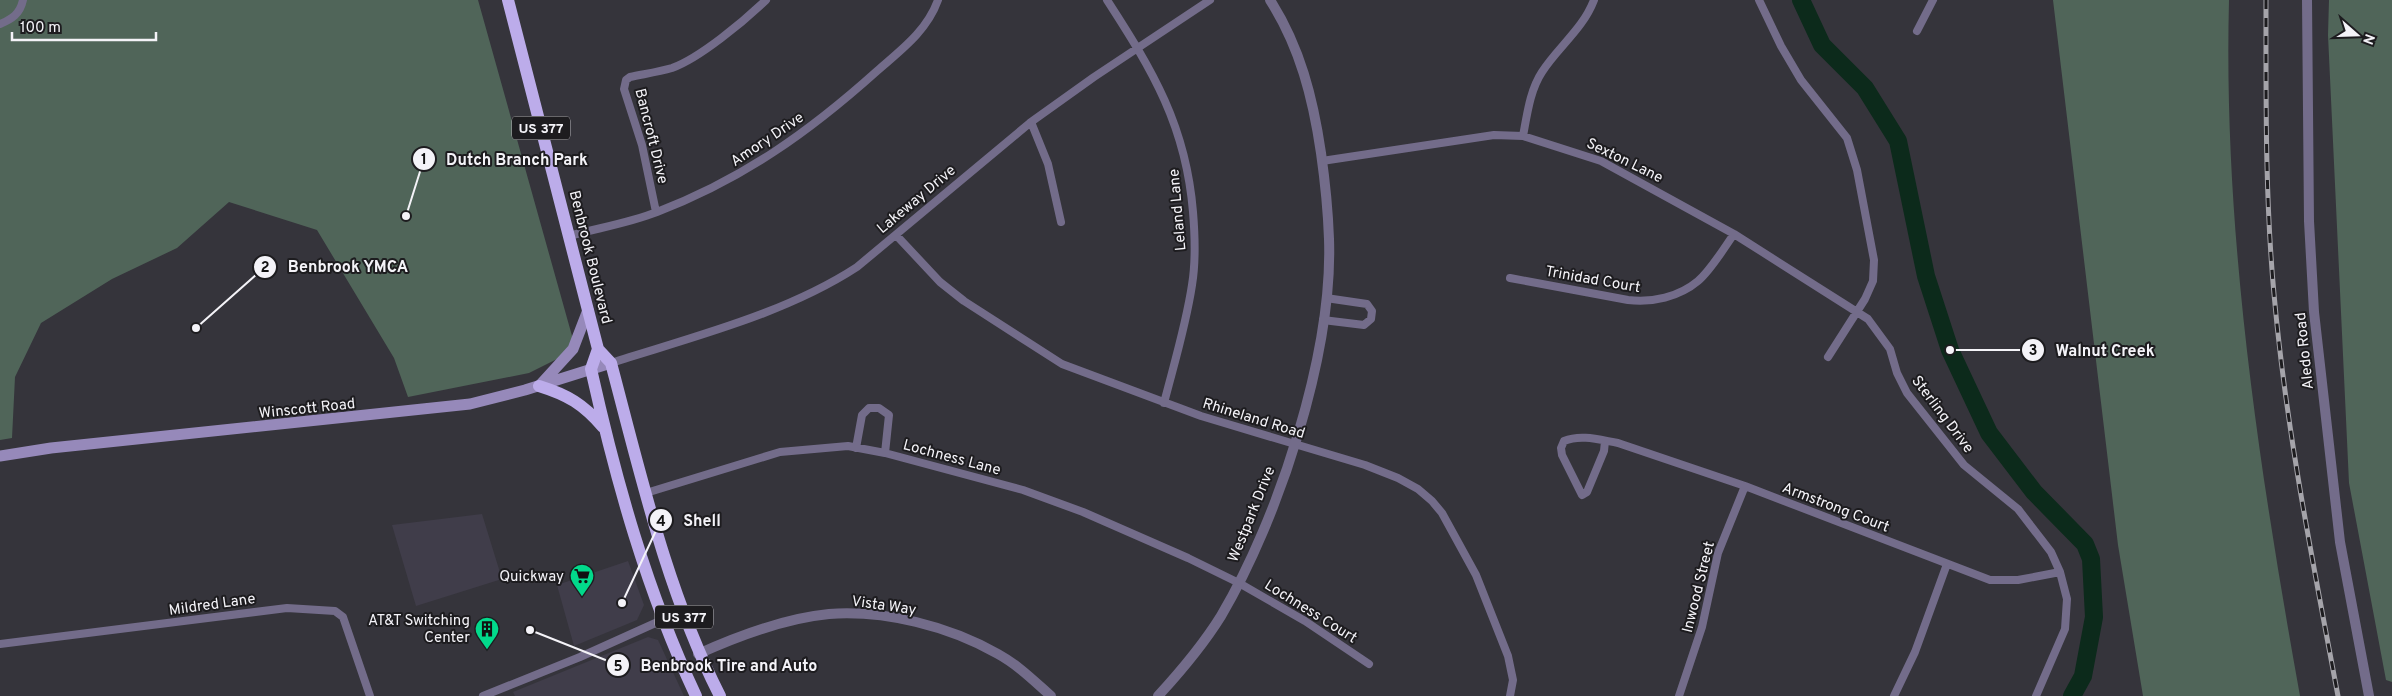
<svg xmlns="http://www.w3.org/2000/svg" width="2392" height="696" font-family="Overpass,sans-serif">
	<style>
		.built { fill: #403d4a }
		.green { fill: #506559 }
		.lines { fill: none; stroke-linecap: round; stroke-linejoin: round }
		.river { stroke: #0c2a1b; stroke-width: 18 }
		.minor { stroke: #736c8a; stroke-width: 8 }
		.tertiary { stroke: #736c8a; stroke-width: 10 }
		.secondary { stroke: #9689ba; stroke-width: 11 }
		.trunk { stroke: #bcacea; stroke-width: 12 }
		.rail-casing { stroke: #a5a4aa; stroke-width: 5 }
		.rail { stroke: #1d1c1f; stroke-width: 3; stroke-dasharray: 9; stroke-linecap: butt }
		.labels { text-anchor: middle; stroke-width: 4; stroke-linejoin: round; paint-order: stroke }
		.shield { fill: #1d1c1f; stroke: #b4b2b7; stroke-width: 1 }
		.shield-label { font-size: 14px; font-weight: bold; fill: #f4f3f8 }
		.street-label { font-size: 15px; fill: #f4f3f8; stroke: #1d1c1f }
		.poi-label { font-size: 15px; fill: #f4f3f8; stroke: #1d1c1f; text-anchor: end }
		.leader { fill: none; stroke: #f4f3f8; stroke-width: 2 }
		.callout-dot { fill: #f4f3f8; stroke: #1d1c1f; stroke-width: 2 }
		.mark-label { font-size: 15px; text-anchor: middle; font-weight: bold; fill: #111 }
		.callout-label { font-size: 16px; text-anchor: middle; font-weight: bold; fill: #f4f3f8; stroke: #1d1c1f; stroke-width: 4; stroke-linejoin: round; paint-order: stroke }
	</style>
	<rect width="100%" height="100%" fill="#35343b"/>
	<path class="built" d="M 482,514 L 502,579 L 416,606 L 392,525 Z
		M 628,561 L 644,605 L 637,620 L 574,646 L 557,585 Z
		M 648,637 L 658,640 L 684,696 L 515,696 L 513,692 Z"/>
	<path class="green" d="M 0,0 L 478,0 L 574,343 L 561,357 L 529,373 L 408,397 L 394,358 L 317,230 L 229,202 L 177,248 L 112,279 L 41,323 L 15,377 L 12,438 L 0,440 Z
		M 2053,0 L 2229,0 C 2223,232 2259,468 2300,696 L 2143,696 L 2118,545 Z
		M 2329,0 L 2392,0 L 2392,682 L 2386,680 L 2349,483 L 2328,35 Z"/>
	<g class="lines">
		<path class="river" d="M 1801,0 L 1822,45 L 1865,88 L 1898,141 L 1926,276 L 1950,350 L 1989,433 L 2034,492 L 2085,544 L 2091,559 L 2094,617 L 2083,676 L 2072,696"/>
		<path class="minor" d="M 1107,0 C 1153,71 1186,126 1193,212 C 1195,236 1196,261 1192,285 C 1186,325 1174,364 1164,403
			M 1759,0 L 1781,46 L 1801,80 L 1847,138 L 1857,170 L 1874,260 L 1873,281 L 1865,299 L 1828,357
			M 0,24 C 12,19 20,14 23,0
			M 1917,31 L 1933,0
			M 1031,122 L 1048,164 L 1061,222
			M 1523,136 C 1527,115 1530,90 1542,72 C 1558,47 1583,29 1594,0
			M 1322,161 L 1494,135 L 1523,136 L 1601,161 L 1734,234 L 1868,319 L 1890,349 L 1897,373 L 1907,393 L 1964,465 L 2018,509 L 2051,552 L 2060,572 L 2067,599 L 2065,629 L 2036,696
			M 656,212 L 642,145 L 624,89 L 626,80 L 630,77 C 644,74 658,72 672,68 C 700,58 744,21 766,0
			M 896,235 L 940,282 L 964,301 L 1062,364 L 1201,416 L 1365,465 L 1398,478 L 1418,489 L 1432,501 L 1442,513 L 1476,575 L 1508,656 L 1513,680 L 1510,696
			M 569,236 C 598,228 629,223 657,212 C 743,179 809,132 877,71 C 901,50 927,31 938,0
			M 1510,278 L 1628,300 C 1652,303 1679,297 1698,281 C 1711,270 1724,248 1734,234
			M 1323,320 L 1364,325 L 1371,319 L 1372,311 L 1367,304 L 1326,298
			M 611,363 C 692,337 785,314 857,267 L 1031,122 L 1094,77 L 1210,0
			M 1605,441 L 1604,451 L 1587,492 L 1582,495 L 1562,455 L 1561,448 L 1564,441 C 1581,434 1600,440 1618,443 L 1745,486 L 1990,580 L 2018,580 L 2060,572
			M 856,448 L 862,415 L 869,408 L 879,408 L 889,415 L 885,453
			M 646,493 L 780,452 L 848,446 L 885,453 L 1023,490 L 1083,512 L 1188,558 L 1239,583 L 1305,621 L 1369,664
			M 0,644 L 287,608 L 335,611 L 343,617 L 370,696
			M 483,696 L 580,657 L 682,611
			M 1679,696 L 1702,627 L 1718,553 L 1745,486
			M 1894,696 L 1915,652 L 1947,564"/>
		<path class="tertiary" d="M 2307,0 L 2309,221 L 2314,312 L 2340,542 L 2369,696
			M 698,654 C 738,636 786,618 829,614 C 885,610 949,626 998,654 C 1018,665 1034,681 1051,696
			M 1158,696 C 1181,671 1203,645 1221,616 C 1279,518 1333,353 1329,239 C 1328,210 1325,181 1321,153 C 1313,98 1300,47 1270,0"/>
		<path class="secondary" d="M 541,384 L 573,349 L 588,310
			M 0,456 L 51,448 L 470,404 L 525,390 L 611,363"/>
		<path class="trunk" d="M 508,0 L 598,349 L 611,363 C 641,476 667,592 720,696
			M 598,349 L 591,369 C 616,481 647,592 696,696
			M 539,386 C 568,395 583,404 603,427"/>
		<defs>
			<path id="rail" d="M 2266,0 C 2266,98 2265,197 2274,294 C 2286,429 2313,563 2338,696"/>
		</defs>
		<use href="#rail" class="rail-casing"/>
		<use href="#rail" class="rail"/>
	</g>
	<defs>
		<symbol id="supermarket-pin" viewBox="-11 -11 22 30"><path d="M0 17L-7.5 6A9.5 9.5 0 1 1 7.5 6Z" fill="#02d98b" stroke="#1d1c1f"/><path d="M-6-5.5h2.5l.6 2H6L4.5 2H-2.5L-4.4-4H-6ZM-1.5 3.2a1.3 1.3 0 1 0 .1 0ZM3 3.2a1.3 1.3 0 1 0 .1 0Z" fill="#111"/></symbol>
		<symbol id="building-pin" viewBox="-11 -11 22 30"><path d="M0 17L-7.5 6A9.5 9.5 0 1 1 7.5 6Z" fill="#02d98b" stroke="#1d1c1f"/><path d="M-4-6H4V6H1V3H-1V6H-4ZM-2.5-4.3h1.7v1.8h-1.7ZM.8-4.3h1.7v1.8H.8ZM-2.5-1h1.7V.8h-1.7ZM.8-1h1.7V.8H.8Z" fill="#111"/></symbol>
	</defs>
	<g fill-rule="evenodd">
		<use href="#supermarket-pin" x="568" y="562" width="28" height="38"/>
		<use href="#building-pin" x="473" y="615" width="28" height="38"/>
	</g>
	<g class="labels">
		<g class="shield">
			<rect x="512" y="116.5" width="58" height="23" rx="4"/>
			<rect x="655" y="605.5" width="58" height="23" rx="4"/>
		</g>
		<g class="shield-label">
			<text x="541" y="133">US 377</text>
			<text x="684" y="622">US 377</text>
		</g>
		<g class="street-label">
			<text transform="translate(652 136) rotate(76)" y="5">Bancroft Drive</text>
			<text transform="translate(767 139) rotate(-34)" y="5">Amory Drive</text>
			<text transform="translate(1625 160) rotate(26)" y="5">Sexton Lane</text>
			<text transform="translate(916 199) rotate(-40)" y="5">Lakeway Drive</text>
			<text transform="translate(1177 210) rotate(-95)" y="5">Leland Lane</text>
			<text transform="translate(591 257) rotate(76)" y="5">Benbrook Boulevard</text>
			<text transform="translate(1593 279) rotate(10)" y="5">Trinidad Court</text>
			<text transform="translate(2304 351) rotate(-96)" y="5">Aledo Road</text>
			<text transform="translate(307 408) rotate(-6)" y="5">Winscott Road</text>
			<text transform="translate(1943 414) rotate(53)" y="5">Sterling Drive</text>
			<text transform="translate(1254 418) rotate(17)" y="5">Rhineland Road</text>
			<text transform="translate(952 457) rotate(15)" y="5">Lochness Lane</text>
			<text transform="translate(1836 507) rotate(21)" y="5">Armstrong Court</text>
			<text transform="translate(1251 514) rotate(-68)" y="5">Westpark Drive</text>
			<text transform="translate(1698 587) rotate(-76)" y="5">Inwood Street</text>
			<text transform="translate(212 604) rotate(-8)" y="5">Mildred Lane</text>
			<text transform="translate(884 605) rotate(8)" y="5">Vista Way</text>
			<text transform="translate(1311 611) rotate(32)" y="5">Lochness Court</text>
		</g>
		<g class="poi-label">
			<text x="564" y="581">Quickway</text>
			<text x="470" y="625">AT&amp;T Switching<tspan x="470" dy="17">Center</tspan></text>
		</g>
	</g>
	<path class="leader" d="M406 216L424 159M196 328L265 267M1950 350L2033 350M622 603L661 520M530 630L618 665"/>
	<g class="callout-dot">
		<circle cx="406" cy="216" r="5"/>
		<circle cx="196" cy="328" r="5"/>
		<circle cx="1950" cy="350" r="5"/>
		<circle cx="622" cy="603" r="5"/>
		<circle cx="530" cy="630" r="5"/>
		<circle cx="424" cy="159" r="12"/>
		<circle cx="265" cy="267" r="12"/>
		<circle cx="2033" cy="350" r="12"/>
		<circle cx="661" cy="520" r="12"/>
		<circle cx="618" cy="665" r="12"/>
	</g>
	<g class="mark-label">
		<text x="424" y="164">1</text>
		<text x="265" y="272">2</text>
		<text x="2033" y="355">3</text>
		<text x="661" y="526">4</text>
		<text x="618" y="671">5</text>
	</g>
	<g class="callout-label">
		<text x="517" y="165">Dutch Branch Park</text>
		<text x="348" y="272">Benbrook YMCA</text>
		<text x="2105" y="356">Walnut Creek</text>
		<text x="702" y="526">Shell</text>
		<text x="729" y="671">Benbrook Tire and Auto</text>
	</g>
	<g transform="translate(2357 35) rotate(110)" stroke="#1d1c1f" stroke-width="4" paint-order="stroke">
	<path d="M0-4L9 19L0 12L-9 19Z" fill="#f4f3f8"/>
	<text y="-8" font-size="14" font-weight="bold" text-anchor="middle" fill="#f4f3f8">N</text>
	</g>
	<path d="M12 32v8h144v-8" fill="none" stroke="#f4f3f8" stroke-width="2.5"/>
	<text x="20" y="32" font-size="15" fill="#f4f3f8" stroke="#1d1c1f" stroke-width="4" paint-order="stroke">100 m</text>
</svg>
